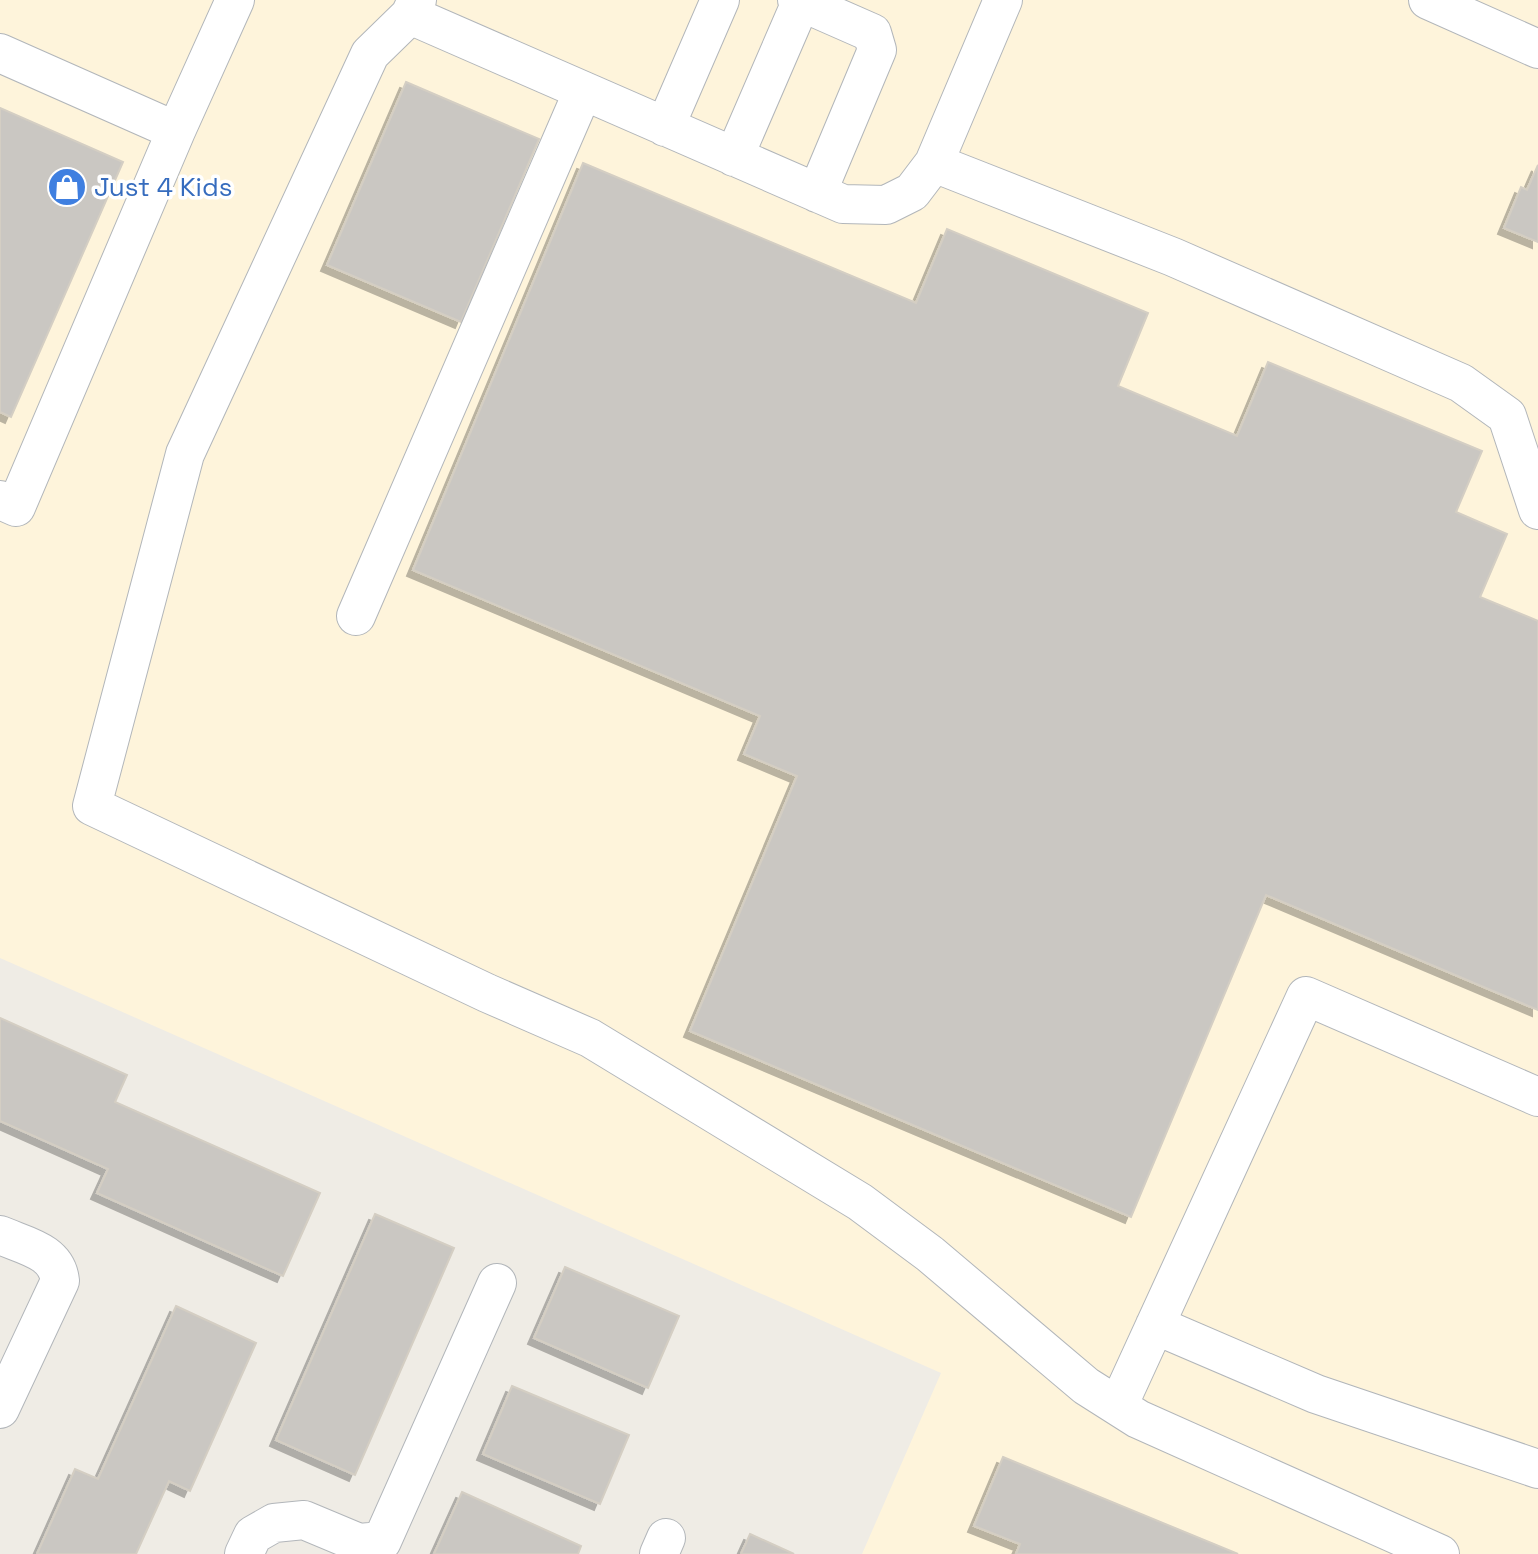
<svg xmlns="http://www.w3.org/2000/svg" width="1538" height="1554" font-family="'Space Grotesk',sans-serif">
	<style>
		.commercial { fill: #fef4db }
		.building { fill: #cac7c2; stroke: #d4cec3; stroke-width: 2; filter: url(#shadow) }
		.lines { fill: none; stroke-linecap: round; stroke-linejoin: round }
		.minor-casing { stroke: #b2b6ba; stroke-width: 40 }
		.minor { stroke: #fff; stroke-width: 38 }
		.labels { text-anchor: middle; stroke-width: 7; stroke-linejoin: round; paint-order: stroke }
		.shop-label { font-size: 26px; fill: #366cbe; stroke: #fff; text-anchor: start }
	</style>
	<defs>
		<filter id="shadow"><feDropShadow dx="-6" dy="6" stdDeviation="0" flood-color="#0004"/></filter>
	</defs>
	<rect width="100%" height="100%" fill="#efece5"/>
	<path class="commercial" d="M 0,0 L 1538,0 L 1538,1554 L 862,1554 L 941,1373 L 0,958 Z"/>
	<path class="building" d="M 406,82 L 539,139 L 461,322 L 327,265 Z
		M 0,108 L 123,162 L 11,417 L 0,412 Z
		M 583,163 L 916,303 L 947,229 L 1148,313 L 1118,386 L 1237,436 L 1268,362 L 1482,451 L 1456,512 L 1507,534 L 1480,597 L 1538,621 L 1538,1010 L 1266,895 L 1131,1217 L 690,1031 L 797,776 L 744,754 L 760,716 L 413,570 Z
		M 1538,165 L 1538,242 L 1504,228 L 1521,187 L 1527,190 Z
		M 0,1018 L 127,1075 L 115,1102 L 320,1193 L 283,1276 L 97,1193 L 108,1169 L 0,1121 Z
		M 375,1214 L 454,1248 L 355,1475 L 276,1440 Z
		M 565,1267 L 679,1316 L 648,1388 L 534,1338 Z
		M 176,1306 L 256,1343 L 190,1491 L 169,1481 L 136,1554 L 37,1554 L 75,1469 L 98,1479 Z
		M 512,1386 L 629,1435 L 600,1504 L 483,1454 Z
		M 1003,1457 L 1238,1554 L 1016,1554 L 1020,1544 L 974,1526 Z
		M 462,1492 L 581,1546 L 578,1554 L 434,1554 Z
		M 750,1534 L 794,1554 L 741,1554 Z"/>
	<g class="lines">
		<defs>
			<path id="minor" d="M 417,0 L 410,15 L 370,54 L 185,454 L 92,806 L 487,993 L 590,1038 L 860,1202 L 930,1254 L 1086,1386 L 1138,1419 L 1440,1554
				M 797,0 L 872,33 L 877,50 L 817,193
				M 1428,0 L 1538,49
				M 410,15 L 843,204 L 886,205 L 912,192 L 934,163 L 1003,0
				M 0,53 L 176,131
				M 665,127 L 720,0
				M 734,157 L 801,2
				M 934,163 L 1173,257 L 1461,383 L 1507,416 L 1538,510
				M 0,500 L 16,507 L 176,131 L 235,0
				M 356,616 L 583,91
				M 0,1235 C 25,1246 57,1251 60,1281 L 0,1409
				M 1155,1325 L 1316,1394 L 1538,1469
				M 1118,1406 L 1306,996 L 1538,1097
				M 244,1554 L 253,1535 L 274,1523 L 304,1520 L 359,1543 L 382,1541 L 497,1283
				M 659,1554 L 666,1538"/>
		</defs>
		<use href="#minor" class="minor-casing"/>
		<use href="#minor" class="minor"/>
	</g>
	<defs>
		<symbol id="shop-disc" viewBox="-11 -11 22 22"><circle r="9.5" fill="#3f7fe0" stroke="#fff"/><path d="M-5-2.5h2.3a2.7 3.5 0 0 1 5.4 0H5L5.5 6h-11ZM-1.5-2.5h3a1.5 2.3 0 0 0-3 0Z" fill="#fff"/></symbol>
	</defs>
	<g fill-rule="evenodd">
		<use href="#shop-disc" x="45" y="165" width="44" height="44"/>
	</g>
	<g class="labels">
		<g class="shop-label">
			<text x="94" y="196">Just 4 Kids</text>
		</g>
	</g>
</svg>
